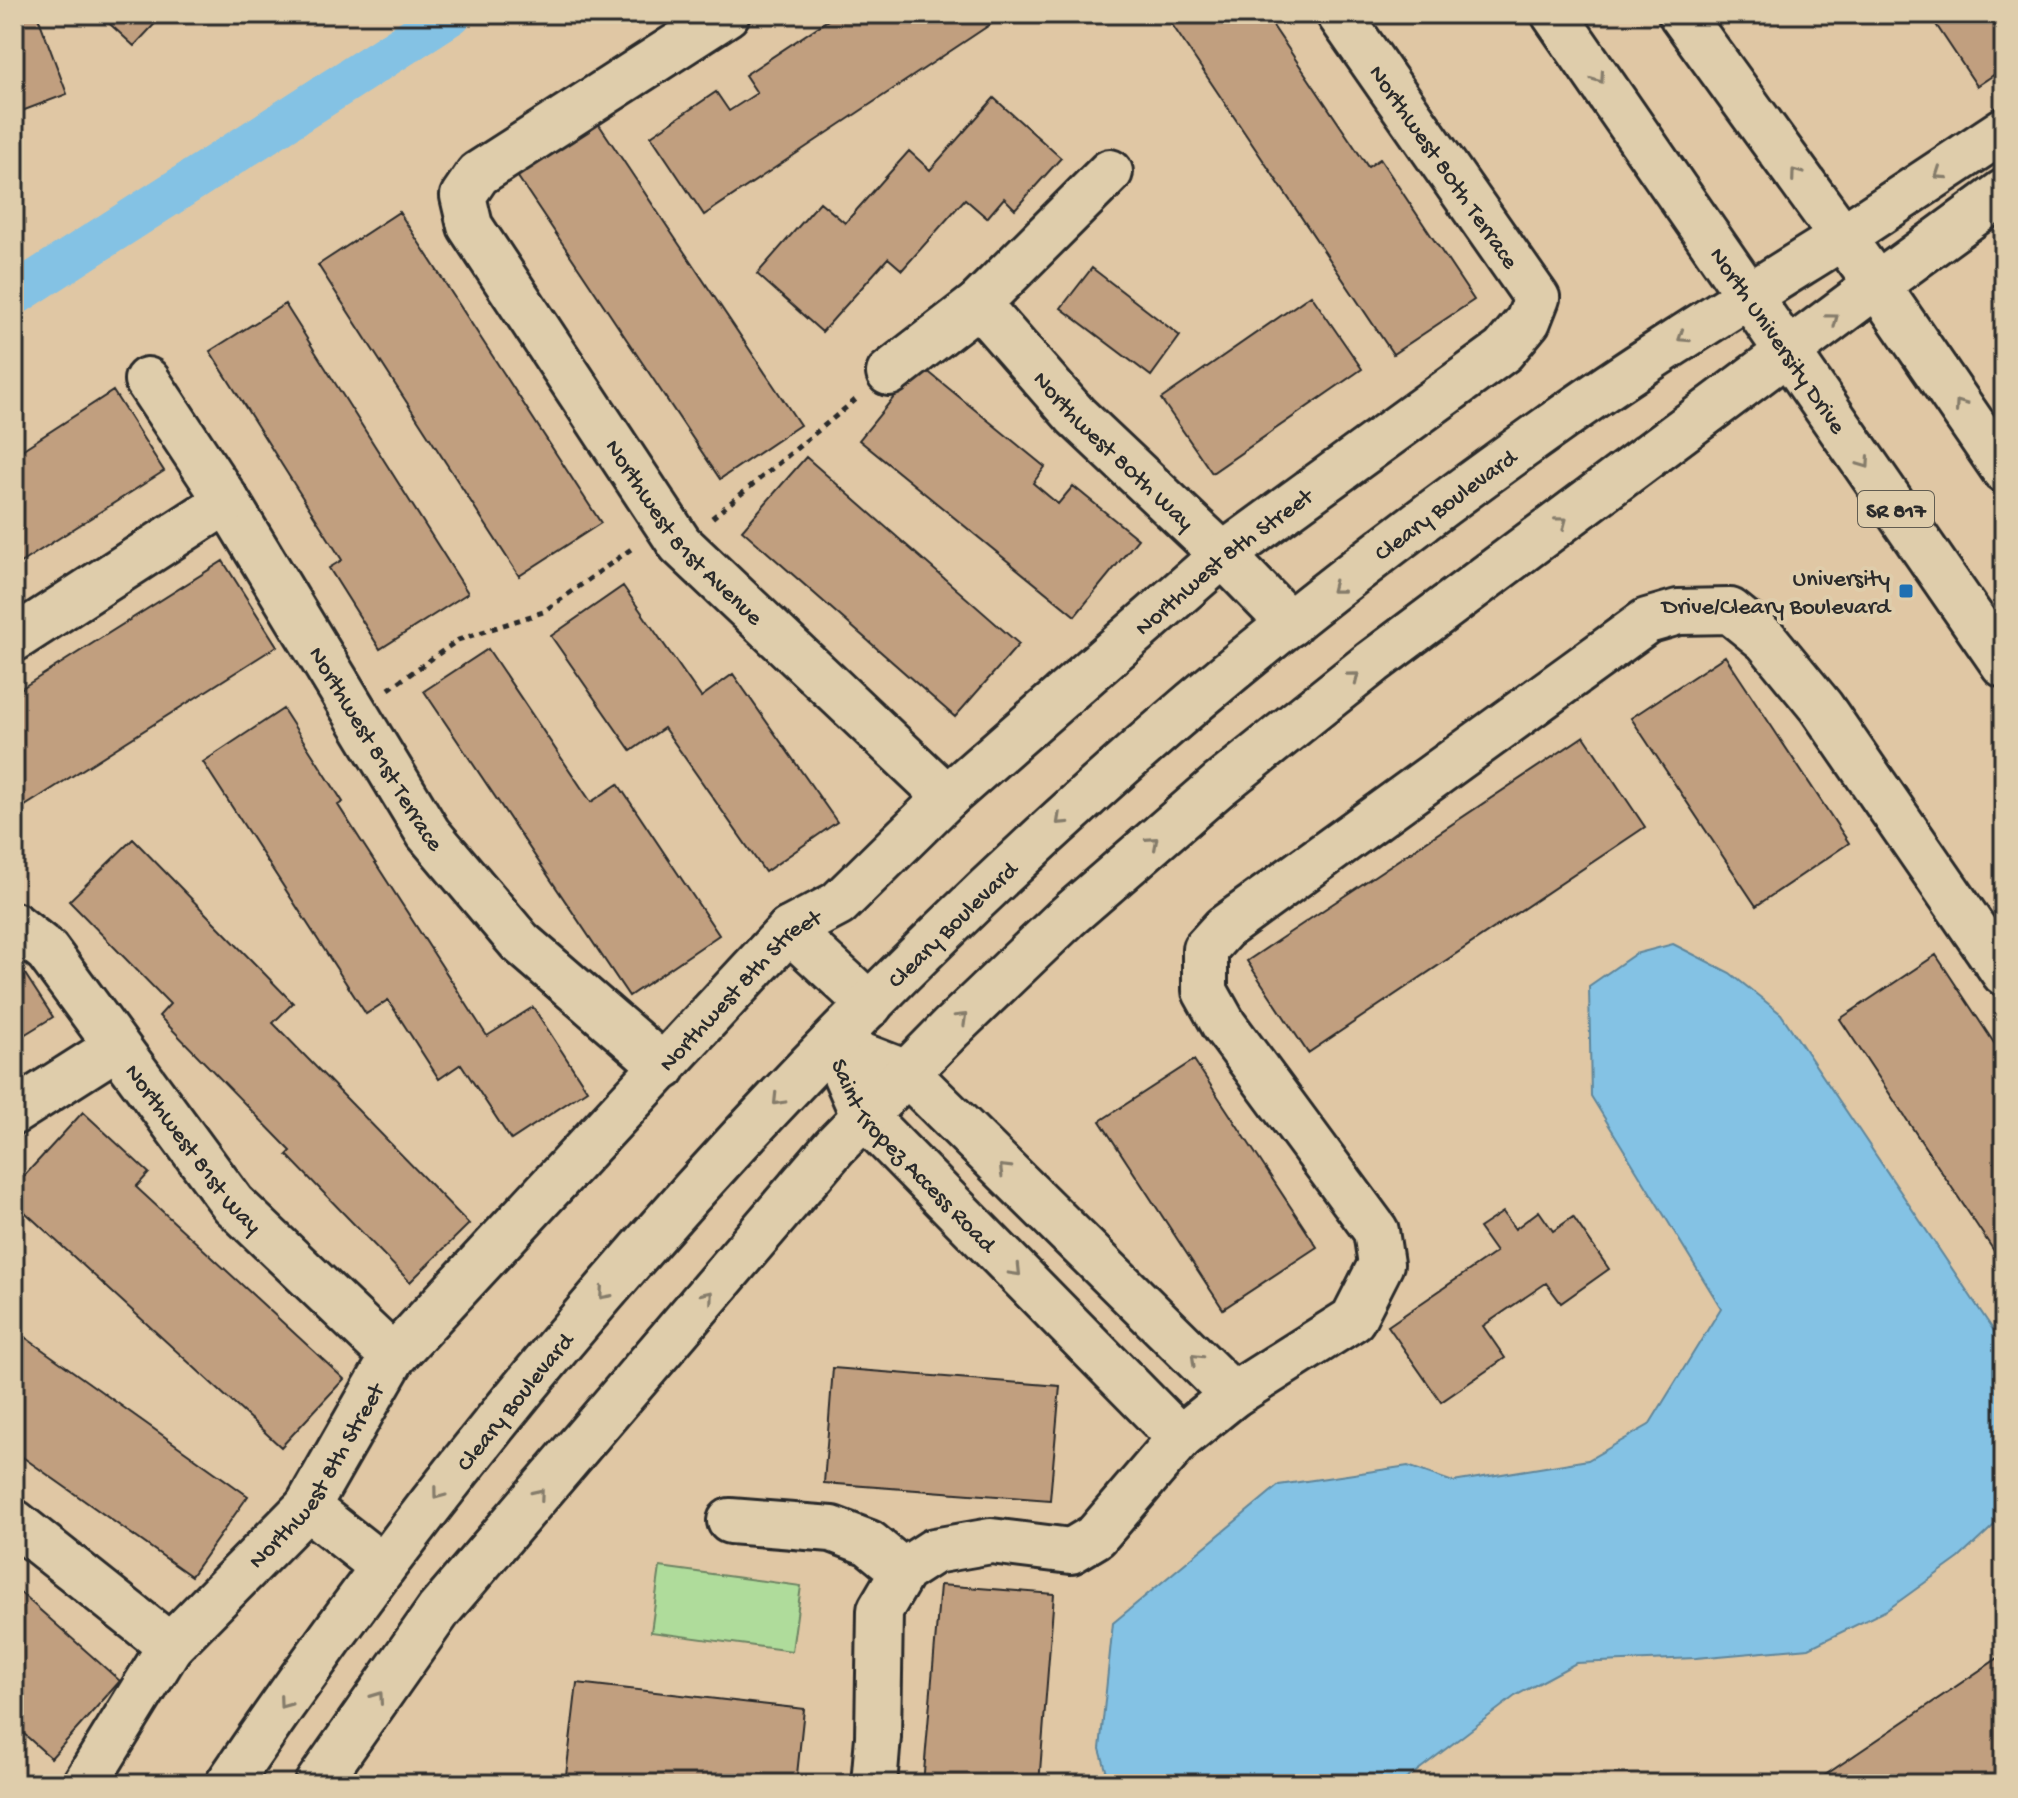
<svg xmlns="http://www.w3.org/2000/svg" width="2018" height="1798" font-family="'Gochi Hand',sans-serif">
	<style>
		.green { fill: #afdc9b; stroke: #6d8463; stroke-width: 2 }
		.water { fill: #84c2e4; stroke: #60869a; stroke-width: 2 }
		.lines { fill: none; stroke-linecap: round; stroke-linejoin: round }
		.canal { stroke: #84c2e4; stroke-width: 42 }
		.building { fill: #c19f7f; stroke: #2b2b2b; stroke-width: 2 }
		.street-casing { stroke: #2b2b2b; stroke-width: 50 }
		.secondary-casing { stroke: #2b2b2b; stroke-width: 50 }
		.primary-casing { stroke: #2b2b2b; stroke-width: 50 }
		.path { stroke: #2b2b2b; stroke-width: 5; stroke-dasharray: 6 6; stroke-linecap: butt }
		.street { stroke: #dfcdab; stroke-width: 44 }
		.secondary { stroke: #dfcdab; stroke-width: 44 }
		.primary { stroke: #dfcdab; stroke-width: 44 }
		.oneway { stroke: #857c6b }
		.poi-dot { fill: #1f6fb2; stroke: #dfcdab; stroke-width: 3 }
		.labels { text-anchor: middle; stroke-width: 8; stroke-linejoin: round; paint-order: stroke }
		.shield { fill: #dfcdab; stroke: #615c51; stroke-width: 2 }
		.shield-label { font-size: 22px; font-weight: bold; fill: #2b2b2b }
		.street-label { font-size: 24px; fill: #2b2b2b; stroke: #dfcdab }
		.poi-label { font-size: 24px; fill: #2b2b2b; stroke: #dfcdab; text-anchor: end }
	</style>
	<rect width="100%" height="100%" fill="#e0c7a4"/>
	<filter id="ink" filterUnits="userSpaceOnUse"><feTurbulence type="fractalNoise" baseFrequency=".0125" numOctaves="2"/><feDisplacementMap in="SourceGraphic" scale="16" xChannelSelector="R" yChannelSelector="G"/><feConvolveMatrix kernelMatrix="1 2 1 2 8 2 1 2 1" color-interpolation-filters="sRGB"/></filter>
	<g filter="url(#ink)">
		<path class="green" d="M 660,1567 L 801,1586 L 792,1651 L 651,1632 Z"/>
		<path class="water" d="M 1673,944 L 1730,973 L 1781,1014 L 2004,1346 L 2004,1516 L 1959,1558 L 1887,1610 L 1809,1648 L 1696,1658 L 1576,1663 L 1515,1696 L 1400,1784 L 1110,1784 L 1100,1749 L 1113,1623 L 1279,1485 L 1408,1466 L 1453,1482 L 1588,1460 L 1649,1425 L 1721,1308 L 1591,1096 L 1589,986 L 1635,954 Z"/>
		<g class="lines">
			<path class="canal" d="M 14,295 L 451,14"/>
		</g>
		<path class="building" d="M 21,14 L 37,14 L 67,94 L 14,114 L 14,17 Z
			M 99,14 L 164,14 L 134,46 Z
			M 837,14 L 1006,14 L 704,215 L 651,136 L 716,92 L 729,111 L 757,93 L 745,75 Z
			M 1165,14 L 1265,14 L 1368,167 L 1380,159 L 1474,300 L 1393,354 Z
			M 1929,14 L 2004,14 L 2004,68 L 1977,86 Z
			M 994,98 L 1061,158 L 1015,209 L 1004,198 L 987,218 L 965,199 L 902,270 L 888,258 L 822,332 L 757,274 L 820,202 L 845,223 L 909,151 L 930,170 Z
			M 594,117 L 800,425 L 720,479 L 514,171 Z
			M 399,212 L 601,523 L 519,576 L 318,265 Z
			M 1092,268 L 1180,336 L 1151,376 L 1061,308 Z
			M 1311,295 L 1362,369 L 1212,473 L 1161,399 Z
			M 285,304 L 468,593 L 380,649 L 329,568 L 342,560 L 210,351 Z
			M 920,365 L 1045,467 L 1033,483 L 1058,504 L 1073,486 L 1138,539 L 1075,616 L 859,440 Z
			M 113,391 L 164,471 L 14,567 L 14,455 Z
			M 806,457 L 1019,644 L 955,717 L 742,530 Z
			M 223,561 L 277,646 L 14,813 L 14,693 Z
			M 623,586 L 701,697 L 733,674 L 837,822 L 765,872 L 664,728 L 631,751 L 551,636 Z
			M 488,649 L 591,802 L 618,784 L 719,935 L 629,996 L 424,691 Z
			M 1725,656 L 1849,843 L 1756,906 L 1631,718 Z
			M 283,709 L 343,802 L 338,805 L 487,1036 L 533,1007 L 587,1090 L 511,1140 L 461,1064 L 439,1079 L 388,1000 L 366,1014 L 203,762 Z
			M 1584,736 L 1645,827 L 1308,1053 L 1247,961 Z
			M 133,839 L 293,1003 L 273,1023 L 469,1224 L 410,1282 L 287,1155 L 291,1151 L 159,1016 L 170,1004 L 69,901 Z
			M 1936,955 L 2004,1058 L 2004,1266 L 1840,1019 Z
			M 14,957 L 53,1017 L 14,1041 Z
			M 1194,1060 L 1317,1247 L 1223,1309 L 1100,1121 Z
			M 83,1112 L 149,1173 L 136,1187 L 344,1379 L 281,1447 L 14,1202 L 14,1187 Z
			M 1539,1211 L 1553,1231 L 1573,1217 L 1609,1269 L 1561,1303 L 1546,1283 L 1483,1326 L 1505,1358 L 1441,1402 L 1388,1326 L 1496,1252 L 1479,1228 L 1503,1212 L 1515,1229 Z
			M 19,1333 L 248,1496 L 191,1576 L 14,1451 L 14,1340 Z
			M 833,1368 L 1060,1386 L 1050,1500 L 824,1483 Z
			M 940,1585 L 1054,1594 L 1039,1784 L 923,1784 Z
			M 14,1587 L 120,1681 L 51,1758 L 14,1725 Z
			M 2004,1654 L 2004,1784 L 1812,1784 Z
			M 577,1683 L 804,1709 L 796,1784 L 565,1784 Z"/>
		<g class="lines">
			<defs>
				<g id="street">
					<path id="s1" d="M 727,14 L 478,174 L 463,196 L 470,226 L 680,544 L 947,797"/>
					<path d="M 1841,238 L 2004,130"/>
					<path d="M 1877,285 L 2004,192"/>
					<path id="s2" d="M 978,304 L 1076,416 L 1223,555 L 1290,624"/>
					<path d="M 889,373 L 978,304 L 1110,172"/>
					<path id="s3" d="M 147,380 L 227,501 L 428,833 L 520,942 L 664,1067"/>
					<path d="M 14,639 L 227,501"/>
					<path id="s4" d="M 14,925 L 47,951 L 233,1204 L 393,1357"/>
					<path d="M 789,930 L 870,1005"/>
					<path d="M 832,1044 L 907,1073 L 1233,1395"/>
					<path id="s5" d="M 832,1044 L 863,1115 L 1180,1438"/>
					<path d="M 14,1112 L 116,1047"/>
					<path d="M 307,1507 L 383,1567"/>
					<path d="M 730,1521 L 832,1529 L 869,1543 L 903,1571"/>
					<path d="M 14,1522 L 170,1646"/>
					<path id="s6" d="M 85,1784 L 170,1646 L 307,1507 L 393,1357 L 789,930 L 838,904 L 947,797 L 1223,555 L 1503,351 L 1528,321 L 1537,298 L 1339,14"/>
					<path d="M 874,1784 L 878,1737 L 880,1610 L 903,1571 L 934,1551 L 991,1541 L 1071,1551 L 1096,1536 L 1180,1438 L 1233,1395 L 1353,1319 L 1381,1264 L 1376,1231 L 1224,1025 L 1205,991 L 1205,949 L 1224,928 L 1647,621 L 1678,612 L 1730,611 L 1766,640 L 1821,707 L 2004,973"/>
				</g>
				<g id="secondary">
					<path id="s7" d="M 228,1784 C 476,1419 768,1084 1096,788 C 1238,659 1391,540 1547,429 C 1642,361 1742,300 1841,238"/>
					<path d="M 317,1784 L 439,1610 L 835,1146 L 950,1029 L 1066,918 L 1219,785 L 1373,662 L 1877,285"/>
				</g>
				<g id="primary">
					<path id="s8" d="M 1554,14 L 2004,665"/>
					<path d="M 1681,14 L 1877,285 L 2004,470"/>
				</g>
			</defs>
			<use href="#street" class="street-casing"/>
			<use href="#secondary" class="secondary-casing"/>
			<use href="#primary" class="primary-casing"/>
			<path class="path" d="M 712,518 L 859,397
				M 389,689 L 458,640 L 543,612 L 634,547"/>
			<use href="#street" class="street"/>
			<use href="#secondary" class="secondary"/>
			<use href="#primary" class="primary"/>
		</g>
		<defs><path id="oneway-chevron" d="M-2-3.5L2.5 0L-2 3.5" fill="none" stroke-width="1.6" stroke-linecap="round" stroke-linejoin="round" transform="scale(2)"/></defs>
		<g class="oneway">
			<use href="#oneway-chevron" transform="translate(1599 78) rotate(55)"/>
			<use href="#oneway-chevron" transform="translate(1796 174) rotate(-126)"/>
			<use href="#oneway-chevron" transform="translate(1940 174) rotate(146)"/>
			<use href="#oneway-chevron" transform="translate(1833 319) rotate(-37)"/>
			<use href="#oneway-chevron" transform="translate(1683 337) rotate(147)"/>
			<use href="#oneway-chevron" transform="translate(1960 405) rotate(-125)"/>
			<use href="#oneway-chevron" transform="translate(1865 463) rotate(55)"/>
			<use href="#oneway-chevron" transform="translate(1562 522) rotate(-37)"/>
			<use href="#oneway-chevron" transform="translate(1336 588) rotate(142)"/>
			<use href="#oneway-chevron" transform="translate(1354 677) rotate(-39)"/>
			<use href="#oneway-chevron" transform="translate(1061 820) rotate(137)"/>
			<use href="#oneway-chevron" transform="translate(1153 842) rotate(-41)"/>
			<use href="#oneway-chevron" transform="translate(962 1018) rotate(-44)"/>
			<use href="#oneway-chevron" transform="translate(778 1100) rotate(134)"/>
			<use href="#oneway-chevron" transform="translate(1004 1169) rotate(-135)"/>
			<use href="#oneway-chevron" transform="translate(1016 1271) rotate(46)"/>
			<use href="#oneway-chevron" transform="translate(604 1294) rotate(131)"/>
			<use href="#oneway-chevron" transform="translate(708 1296) rotate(-50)"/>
			<use href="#oneway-chevron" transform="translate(1196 1359) rotate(-136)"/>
			<use href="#oneway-chevron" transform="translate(438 1494) rotate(127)"/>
			<use href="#oneway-chevron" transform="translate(539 1494) rotate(-50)"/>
			<use href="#oneway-chevron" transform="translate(378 1697) rotate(-55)"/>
			<use href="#oneway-chevron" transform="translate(284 1703) rotate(126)"/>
		</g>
	</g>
	<rect class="poi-dot" x="1898" y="583" width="16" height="16" rx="4"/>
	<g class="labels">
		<rect class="shield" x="1858" y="491" width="76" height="36" rx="6"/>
		<g class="shield-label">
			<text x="1896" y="517">SR 817</text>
		</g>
		<g class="street-label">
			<text transform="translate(1445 166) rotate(55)" y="8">Northwest 80th Terrace</text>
			<text dy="8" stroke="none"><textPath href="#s8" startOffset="396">North University Drive</textPath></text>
			<text dy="8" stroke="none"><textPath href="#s2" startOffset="200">Northwest 80th Way</textPath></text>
			<text dy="8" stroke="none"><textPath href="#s7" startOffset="1774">Cleary Boulevard</textPath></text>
			<text dy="8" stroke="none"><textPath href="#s1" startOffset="728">Northwest 81st Avenue</textPath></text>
			<text dy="8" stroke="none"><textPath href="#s6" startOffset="1684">Northwest 8th Street</textPath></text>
			<text dy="8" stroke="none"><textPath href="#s3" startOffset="434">Northwest 81st Terrace</textPath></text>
			<text dy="8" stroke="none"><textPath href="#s7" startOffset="1126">Cleary Boulevard</textPath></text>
			<text dy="8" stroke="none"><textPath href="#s6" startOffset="1036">Northwest 8th Street</textPath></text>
			<text dy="8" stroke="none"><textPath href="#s4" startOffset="288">Northwest 81st Way</textPath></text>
			<text dy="8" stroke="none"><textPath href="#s5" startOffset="140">Saint Tropez Access Road</textPath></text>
			<text dy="8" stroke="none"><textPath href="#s7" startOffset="478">Cleary Boulevard</textPath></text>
			<text dy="8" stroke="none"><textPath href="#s6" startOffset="388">Northwest 8th Street</textPath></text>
		</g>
		<g class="poi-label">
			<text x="1890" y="585">University<tspan x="1890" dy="28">Drive/Cleary Boulevard</tspan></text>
		</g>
	</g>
	<rect width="2018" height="1798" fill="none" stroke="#dfcdab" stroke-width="48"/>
	<rect x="24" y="24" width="1970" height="1750" fill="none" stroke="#2b2b2b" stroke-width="3" filter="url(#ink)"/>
</svg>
